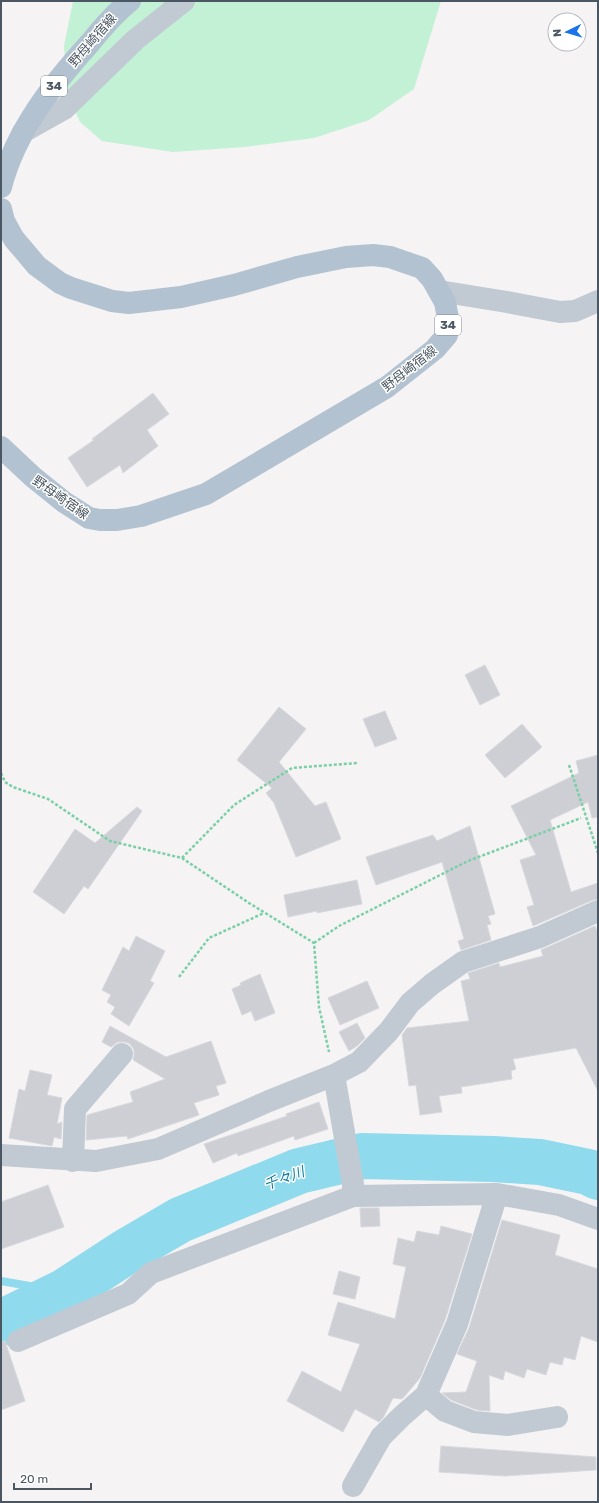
<svg xmlns="http://www.w3.org/2000/svg" width="599" height="1503" font-family="Rubik,'Noto Sans JP',sans-serif">
	<style>
		.green { fill: #c3f1d5 }
		.lines { fill: none; stroke-linecap: round; stroke-linejoin: round }
		.stream { stroke: #90daee; stroke-width: 8 }
		.river { stroke: #90daee; stroke-width: 46 }
		.building { fill: #cdcfd5; stroke: #d7d9de }
		.path { stroke: #7ad0a6; stroke-width: 2.5; stroke-dasharray: 3 2; stroke-linecap: butt }
		.minor { stroke: #c1cad2; stroke-width: 22 }
		.major { stroke: #b3c2d1; stroke-width: 22 }
		.labels { text-anchor: middle; stroke-width: 3; stroke-linejoin: round; paint-order: stroke }
		.shield { fill: #fff; stroke: #808990; stroke-width: 1 }
		.shield-label { font-size: 12px; font-weight: bold; fill: #4a5661 }
		.street-label { font-size: 13px; fill: #4a5661; stroke: #fff }
		.water-label { font-size: 14px; font-style: italic; fill: #0c7c9b; stroke: #fff }
	</style>
	<rect width="100%" height="100%" fill="#f5f3f3"/>
	<path class="green" d="M 73,1 L 441,1 L 414,89 L 369,120 L 314,138 L 244,147 L 173,152 L 102,141 L 80,122 L 68,96 L 64,46 Z"/>
	<g class="lines">
		<path class="stream" d="M 1,1281 L 64,1292"/>
		<path class="river" d="M 1,1323 L 64,1292 L 127,1251 L 180,1220 L 299,1171 L 362,1156 L 493,1159 L 540,1162 L 588,1172 L 598,1177"/>
	</g>
	<path class="building" d="M 153,393 L 169,414 L 147,430 L 158,446 L 123,473 L 120,465 L 87,487 L 68,458 L 94,440 L 92,439 Z
		M 485,665 L 500,695 L 480,705 L 465,675 Z
		M 279,707 L 306,729 L 279,762 L 315,806 L 326,802 L 341,839 L 296,857 L 274,803 L 266,793 L 272,788 L 237,760 Z
		M 385,711 L 397,739 L 375,747 L 363,719 Z
		M 522,724 L 542,747 L 505,778 L 485,755 Z
		M 598,755 L 598,817 L 592,818 L 588,802 L 550,820 L 571,892 L 598,883 L 598,899 L 593,900 L 533,926 L 527,907 L 534,905 L 520,860 L 536,855 L 511,806 L 579,773 L 576,761 Z
		M 137,807 L 142,811 L 88,889 L 84,886 L 64,914 L 33,892 L 75,829 L 95,843 Z
		M 470,826 L 495,914 L 488,916 L 491,924 L 487,925 L 491,940 L 461,950 L 458,941 L 464,939 L 442,862 L 376,885 L 366,857 L 433,835 L 437,841 Z
		M 357,880 L 362,904 L 317,913 L 317,911 L 288,917 L 284,895 Z
		M 595,926 L 598,933 L 598,1091 L 576,1048 L 513,1059 L 516,1069 L 511,1071 L 512,1079 L 461,1087 L 462,1093 L 439,1096 L 442,1112 L 420,1115 L 416,1085 L 409,1086 L 402,1035 L 407,1028 L 469,1021 L 461,981 L 470,979 L 468,973 L 499,963 L 500,967 L 543,956 L 541,950 Z
		M 136,936 L 165,951 L 150,981 L 154,983 L 129,1026 L 111,1014 L 115,1007 L 107,1002 L 111,995 L 102,990 L 123,947 L 129,951 Z
		M 260,974 L 275,1013 L 255,1021 L 251,1011 L 242,1015 L 232,989 L 241,985 L 240,983 Z
		M 367,981 L 379,1008 L 340,1025 L 328,998 Z
		M 357,1023 L 365,1038 L 357,1046 L 349,1051 L 339,1032 Z
		M 110,1026 L 166,1057 L 211,1041 L 226,1083 L 216,1086 L 219,1095 L 194,1103 L 199,1115 L 128,1139 L 127,1136 L 86,1140 L 87,1115 L 133,1102 L 130,1092 L 165,1079 L 133,1060 L 134,1056 L 134,1050 L 130,1044 L 125,1042 L 118,1042 L 111,1047 L 102,1042 Z
		M 30,1070 L 52,1075 L 47,1095 L 62,1098 L 57,1124 L 62,1122 L 61,1139 L 54,1137 L 52,1146 L 9,1138 L 19,1089 L 25,1091 Z
		M 319,1102 L 328,1129 L 295,1140 L 294,1136 L 238,1156 L 237,1153 L 213,1163 L 204,1144 L 287,1116 L 286,1114 Z
		M 48,1185 L 64,1227 L 1,1249 L 1,1202 Z
		M 360,1208 L 379,1208 L 380,1226 L 361,1227 Z
		M 502,1220 L 560,1235 L 555,1255 L 598,1269 L 598,1342 L 581,1336 L 575,1360 L 564,1357 L 562,1365 L 550,1362 L 546,1375 L 527,1369 L 524,1378 L 505,1371 L 503,1380 L 489,1375 L 490,1411 L 477,1410 L 451,1400 L 442,1393 L 466,1392 L 477,1361 L 457,1354 L 469,1328 Z
		M 441,1226 L 472,1234 L 445,1320 L 420,1378 L 404,1397 L 402,1399 L 393,1398 L 383,1418 L 379,1422 L 355,1409 L 343,1432 L 287,1401 L 302,1371 L 341,1392 L 360,1344 L 328,1335 L 338,1302 L 395,1319 L 406,1267 L 393,1264 L 398,1238 L 414,1242 L 417,1231 L 439,1235 Z
		M 339,1271 L 360,1277 L 355,1299 L 333,1294 Z
		M 5,1341 L 25,1401 L 1,1410 L 1,1342 Z
		M 441,1446 L 596,1457 L 596,1470 L 505,1476 L 439,1472 Z"/>
	<g class="lines">
		<path class="path" d="M 569,765 L 598,853
			M 1,773 L 5,782 L 13,787 L 48,799 L 110,841 L 182,858 L 249,903 L 314,943 L 319,1007 L 329,1052
			M 182,858 L 234,805 L 292,768 L 357,763
			M 314,943 L 339,926 L 468,861 L 581,818
			M 179,977 L 209,938 L 264,913"/>
		<path class="minor" d="M 23,132 L 64,109 L 135,40 L 184,1
			M 439,291 L 507,302 L 560,312 L 575,311 L 598,301
			M 334,1075 L 353,1184 L 353,1196 L 497,1194 L 559,1205 L 598,1219
			M 1,1155 L 96,1161 L 158,1149 L 186,1137 L 269,1101 L 334,1075 L 359,1062 L 389,1031 L 410,1003 L 432,984 L 463,962 L 540,937 L 598,911
			M 73,1161 L 75,1109 L 122,1054
			M 18,1341 L 128,1294 L 151,1273 L 353,1196
			M 426,1395 L 445,1411 L 474,1422 L 508,1425 L 557,1417
			M 353,1486 L 381,1437 L 402,1416 L 426,1395 L 457,1324 L 497,1194"/>
		<path class="major" d="M 1,187 C 15,132 52,85 90,43 C 102,28 115,13 130,1
			M 1,209 L 4,221 L 14,239 L 37,266 L 60,283 L 71,288 L 112,301 L 129,303 L 181,297 L 234,285 L 297,267 L 346,257 L 373,255 L 390,257 L 422,268 L 432,279 L 445,302 L 449,324 L 447,335 L 435,349 L 387,387 L 206,494 L 141,516 L 117,520 L 100,520 L 89,518 L 64,502 L 33,477 L 1,447"/>
	</g>
	<g class="labels">
		<g class="shield">
			<rect x="41" y="76" width="26" height="20" rx="3"/>
			<rect x="435" y="315" width="26" height="20" rx="3"/>
		</g>
		<g class="shield-label">
			<text x="54" y="90">34</text>
			<text x="448" y="329">34</text>
		</g>
		<g class="street-label">
			<text transform="translate(92 40) rotate(-49)" y="5">野母崎宿線</text>
			<text transform="translate(409 368) rotate(-38)" y="5">野母崎宿線</text>
			<text transform="translate(61 497) rotate(35)" y="5">野母崎宿線</text>
		</g>
		<g class="water-label">
			<text transform="translate(284 1178) rotate(-20)" y="5">千々川</text>
		</g>
	</g>
	<rect width="599" height="1503" fill="none" stroke="#4a5661" stroke-width="4"/>
	<g transform="translate(567 32) rotate(265)"><circle r="19" fill="#ffffff" stroke="#b7bbc0"/>
	<path d="M0-3L7 15L0 10L-7 15Z" fill="#1a73e8"/>
	<text y="-6" font-size="11" font-weight="bold" text-anchor="middle" fill="#4a5661">N</text>
	</g>
	<path d="M14 1483v6h77v-6" fill="none" stroke="#4a5661" stroke-width="2"/>
	<text x="20" y="1483" font-size="12" fill="#4a5661" stroke="#ffffff" stroke-width="3" paint-order="stroke">20 m</text>
</svg>
